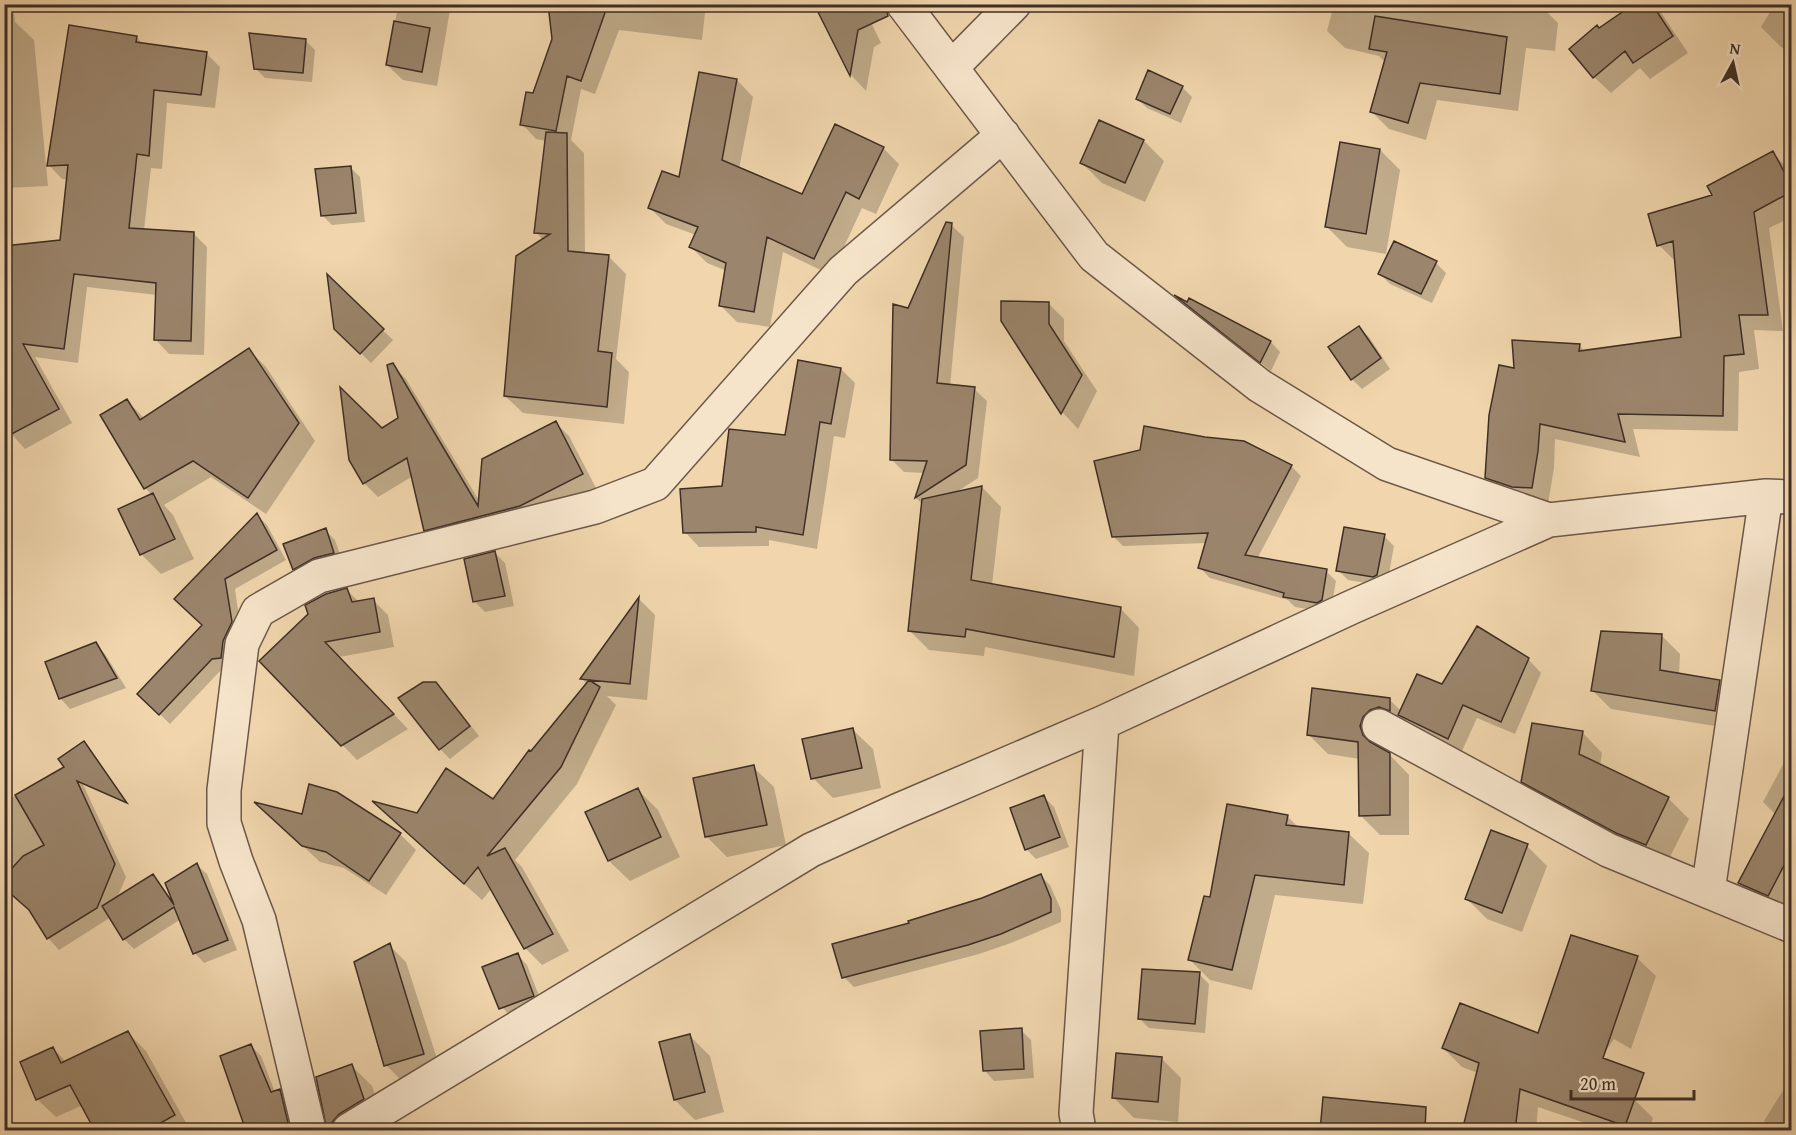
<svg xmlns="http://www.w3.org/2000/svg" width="1796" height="1135" font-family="'Gentium Book Plus',serif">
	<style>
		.shadow { fill: #0003 }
		.building { fill: #9b856c; stroke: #3e2e26; stroke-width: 1.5 }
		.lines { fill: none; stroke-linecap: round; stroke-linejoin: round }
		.street-casing { stroke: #6b5848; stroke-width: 36 }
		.street { stroke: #f6e4ca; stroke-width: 33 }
	</style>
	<rect width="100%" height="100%" fill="#f1d6ad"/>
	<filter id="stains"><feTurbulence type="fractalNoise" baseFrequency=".00333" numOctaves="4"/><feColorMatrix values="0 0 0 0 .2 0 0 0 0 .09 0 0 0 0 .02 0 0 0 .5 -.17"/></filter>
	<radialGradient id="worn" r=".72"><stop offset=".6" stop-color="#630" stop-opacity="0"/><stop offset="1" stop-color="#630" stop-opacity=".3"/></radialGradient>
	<path class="shadow" d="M 4,4 L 14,14 L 15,22 L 34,40 L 48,186 L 4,188 Z
		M 389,4 L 451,4 L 437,86 L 403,80 L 387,65 L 397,12 Z
		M 549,4 L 706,4 L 702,40 L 619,30 L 595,94 L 581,89 L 571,140 L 584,153 L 585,254 L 608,256 L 626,274 L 616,359 L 629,372 L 624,424 L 523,413 L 505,396 L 543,240 L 536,232 L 546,141 L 536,139 L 522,124 L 553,40 Z
		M 816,4 L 862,4 L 881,43 L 874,47 L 866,91 L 851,75 Z
		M 1334,4 L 1540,5 L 1558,23 L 1555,51 L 1526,48 L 1518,111 L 1437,100 L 1426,140 L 1389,129 L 1371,111 L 1386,63 L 1379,56 L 1345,48 L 1327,31 Z
		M 1637,4 L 1653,4 L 1662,14 L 1688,53 L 1650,79 L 1640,68 L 1611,93 L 1594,77 L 1599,30 Z
		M 1775,4 L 1792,4 L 1792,53 L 1781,47 L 1761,27 Z
		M 136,37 L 143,44 L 206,53 L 220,67 L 215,108 L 167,103 L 162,169 L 151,168 L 144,230 L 193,233 L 207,247 L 204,355 L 169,354 L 156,340 L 157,295 L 87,287 L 78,363 L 35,357 L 72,423 L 25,449 L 4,426 L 4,282 L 61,241 L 68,179 L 62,179 L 49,165 Z
		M 305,40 L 315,50 L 312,82 L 265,78 L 255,68 Z
		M 737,80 L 753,97 L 739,169 L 803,196 L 883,148 L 899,164 L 876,214 L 862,208 L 831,275 L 783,252 L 770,327 L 737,322 L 721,306 L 727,271 L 707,263 L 691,247 L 696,235 L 666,224 L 650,208 L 680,179 Z
		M 1182,87 L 1192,97 L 1181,123 L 1147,108 L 1137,98 Z
		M 1144,141 L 1164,161 L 1145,202 L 1102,183 L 1081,162 Z
		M 1380,150 L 1400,170 L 1386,254 L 1347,247 L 1327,227 Z
		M 1773,153 L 1792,173 L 1792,217 L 1769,228 L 1783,331 L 1754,330 L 1759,369 L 1739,372 L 1738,431 L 1633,429 L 1640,457 L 1555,439 L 1554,468 L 1548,504 L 1503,494 L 1487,478 L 1516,370 L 1579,345 L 1585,352 L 1682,339 L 1675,261 L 1659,245 L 1714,196 Z
		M 350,167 L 360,177 L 365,222 L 332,225 L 322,215 Z
		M 951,225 L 964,237 L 950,386 L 974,389 L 987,401 L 978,478 L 955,493 L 982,487 L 1001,507 L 992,585 L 1120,608 L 1139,628 L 1134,676 L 985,647 L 984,656 L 929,650 L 909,630 L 923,505 L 916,498 L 925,473 L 904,472 L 891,459 L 909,310 Z
		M 1395,243 L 1436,263 L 1446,273 L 1432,303 L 1390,284 L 1380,274 Z
		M 329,278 L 393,340 L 371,363 L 335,328 Z
		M 1182,300 L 1188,304 L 1189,301 L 1271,342 L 1280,352 L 1271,371 Z
		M 1048,303 L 1064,319 L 1064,341 L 1097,391 L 1078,429 L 1063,413 L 1003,321 Z
		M 1359,328 L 1369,337 L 1390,369 L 1362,389 L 1352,379 Z
		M 249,350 L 266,367 L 315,441 L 266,514 L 211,477 L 164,505 L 173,515 L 194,559 L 161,574 L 141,554 L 152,495 L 145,488 L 102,415 L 126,400 L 145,419 Z
		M 392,365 L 406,379 L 480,502 L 555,422 L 569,436 L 596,488 L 534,520 L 439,544 L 425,530 L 413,476 L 378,497 L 364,483 L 382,430 L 400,419 Z
		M 841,369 L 855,383 L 845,438 L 834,436 L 817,549 L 769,540 L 769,546 L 699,547 L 685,532 L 723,487 L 786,436 Z
		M 1291,466 L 1301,476 L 1257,559 L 1326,571 L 1336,581 L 1331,610 L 1327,612 L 1295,607 L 1288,600 L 1210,578 L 1200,568 L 1207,543 L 1123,546 L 1113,536 Z
		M 257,515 L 267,525 L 286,560 L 235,589 L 241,632 L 231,668 L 222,669 L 170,724 L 149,704 L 204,625 L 176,599 Z
		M 325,530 L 335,540 L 343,563 L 304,579 L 294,569 Z
		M 1384,536 L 1394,546 L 1387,585 L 1384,586 L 1348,580 L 1338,570 Z
		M 495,553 L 505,563 L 514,606 L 485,612 L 475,602 L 466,560 Z
		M 347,590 L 359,602 L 373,600 L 388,615 L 394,647 L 339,657 L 408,729 L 357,760 L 261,661 Z
		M 639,599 L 655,615 L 647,700 L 607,696 L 616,705 L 577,784 L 515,860 L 522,867 L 569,951 L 542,965 L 526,949 L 492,888 L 482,900 L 391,818 L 418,815 L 494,801 L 587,684 L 582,679 Z
		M 4,612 L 8,615 L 13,741 L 4,741 Z
		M 1662,636 L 1680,654 L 1679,675 L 1719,681 L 1738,700 L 1733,729 L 1611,709 L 1593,691 Z
		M 95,644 L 105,654 L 126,688 L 70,709 L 61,699 L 47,663 Z
		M 1528,659 L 1541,673 L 1515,734 L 1477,718 L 1462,751 L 1414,728 L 1383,737 L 1381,750 L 1389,754 L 1409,775 L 1409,835 L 1380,835 L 1360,815 L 1360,759 L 1328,754 L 1308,734 L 1389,699 L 1402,712 L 1442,686 Z
		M 436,683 L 446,694 L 479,736 L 450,759 L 440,749 Z
		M 852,729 L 873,749 L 881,788 L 833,798 L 813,778 Z
		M 1582,732 L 1602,753 L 1600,766 L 1668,798 L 1689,819 L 1666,865 L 1543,802 L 1523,781 Z
		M 1787,757 L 1792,759 L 1792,915 L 1758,902 L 1739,883 L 1776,815 L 1763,802 Z
		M 69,767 L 80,778 L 126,877 L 117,898 L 153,876 L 171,898 L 197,865 L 207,874 L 237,950 L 204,963 L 195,953 L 181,919 L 134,949 L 124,939 L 110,915 L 108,919 L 59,950 L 48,938 L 32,912 L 4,887 L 4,802 Z
		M 753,767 L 774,787 L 786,845 L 727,857 L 707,837 L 694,779 Z
		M 638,790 L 658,810 L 680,857 L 630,881 L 609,861 L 587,812 Z
		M 1044,797 L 1054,807 L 1069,847 L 1036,859 L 1026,849 Z
		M 303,816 L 400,834 L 416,850 L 386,895 L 344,868 L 320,862 L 272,817 Z
		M 1287,816 L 1299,828 L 1348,833 L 1369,853 L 1363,904 L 1275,895 L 1252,990 L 1210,980 L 1190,960 L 1211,899 Z
		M 1527,846 L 1547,866 L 1522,932 L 1487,919 L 1467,899 Z
		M 1040,875 L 1050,885 L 1061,910 L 1061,922 L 1011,943 L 979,954 L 854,987 L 844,977 L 911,924 L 983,900 Z
		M 389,945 L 406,962 L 441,1071 L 403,1082 L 386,1065 Z
		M 518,955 L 527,965 L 543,1006 L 512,1018 L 503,1008 L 492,965 Z
		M 1637,958 L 1656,976 L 1631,1049 L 1614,1039 L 1594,1068 L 1634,1099 L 1653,1118 L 1649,1130 L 1606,1130 L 1538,1107 L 1536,1130 L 1463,1130 L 1478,1073 L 1462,1067 L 1443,1048 L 1539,1035 Z
		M 1199,974 L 1209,984 L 1205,1033 L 1149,1028 L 1139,1018 Z
		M 1021,1030 L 1031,1040 L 1034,1078 L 994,1081 L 985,1071 Z
		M 128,1033 L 146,1051 L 190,1130 L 97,1130 L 83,1105 L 56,1117 L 37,1099 L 53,1048 L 66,1062 Z
		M 690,1036 L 710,1056 L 724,1112 L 695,1120 L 675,1100 Z
		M 251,1046 L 261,1056 L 275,1092 L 280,1091 L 289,1101 L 297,1130 L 247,1130 Z
		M 1161,1058 L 1181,1078 L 1178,1122 L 1134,1118 L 1114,1098 Z
		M 352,1066 L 372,1086 L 384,1119 L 365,1130 L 331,1130 L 317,1078 Z
		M 1790,1079 L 1792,1080 L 1792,1130 L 1774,1130 L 1764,1121 Z"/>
	<path class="building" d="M 548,4 L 608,4 L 581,81 L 567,76 L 556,131 L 520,125 L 526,92 L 533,93 L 552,39 Z
		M 814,4 L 885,4 L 888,16 L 858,30 L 850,76 Z
		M 1634,4 L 1652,4 L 1673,36 L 1633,63 L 1625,51 L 1593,78 L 1569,49 L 1597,25 L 1599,28 Z
		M 1375,16 L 1507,37 L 1500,94 L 1420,83 L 1408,123 L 1370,112 L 1387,52 L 1369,49 Z
		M 394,21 L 430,28 L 422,72 L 386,65 Z
		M 69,25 L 137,36 L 136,42 L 207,52 L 201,95 L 154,90 L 149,156 L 137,154 L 129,228 L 194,232 L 191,341 L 154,340 L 156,283 L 74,274 L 64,349 L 23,344 L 59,409 L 4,438 L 4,246 L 60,240 L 68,165 L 47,166 Z
		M 249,33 L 306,39 L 303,73 L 254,69 Z
		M 1148,70 L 1183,86 L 1170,114 L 1136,99 Z
		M 699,72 L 737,79 L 722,160 L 802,194 L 835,124 L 884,147 L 859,199 L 846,192 L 814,259 L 767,237 L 754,312 L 719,306 L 726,263 L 689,247 L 698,227 L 648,208 L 662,171 L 679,177 Z
		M 1099,120 L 1144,140 L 1125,183 L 1080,163 Z
		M 546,132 L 567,133 L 568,251 L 609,255 L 598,351 L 612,353 L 607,407 L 504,396 L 516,256 L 550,234 L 534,233 Z
		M 1340,142 L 1380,149 L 1366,234 L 1325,227 Z
		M 1773,151 L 1791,185 L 1791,192 L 1754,212 L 1768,315 L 1739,315 L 1744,354 L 1724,356 L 1723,416 L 1618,414 L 1625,442 L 1540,424 L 1538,451 L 1532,488 L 1512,487 L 1485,478 L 1489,415 L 1499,365 L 1514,368 L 1512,340 L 1580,344 L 1579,351 L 1681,337 L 1673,241 L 1657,246 L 1648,214 L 1712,195 L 1707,186 Z
		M 351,166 L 356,213 L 321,216 L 315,169 Z
		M 946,222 L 952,223 L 937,383 L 975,387 L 966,465 L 915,498 L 927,461 L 890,460 L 893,304 L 908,308 Z
		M 1394,241 L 1437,261 L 1421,294 L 1378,274 Z
		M 327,274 L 384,329 L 360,354 L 334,329 Z
		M 1174,295 L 1187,302 L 1189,298 L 1271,341 L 1260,363 Z
		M 1001,301 L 1049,302 L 1049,324 L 1082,375 L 1061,414 L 1001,321 Z
		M 1359,326 L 1381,358 L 1351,380 L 1328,347 Z
		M 249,348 L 299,423 L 248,498 L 193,461 L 144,489 L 100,415 L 127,399 L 140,420 Z
		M 798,360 L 841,368 L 831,424 L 820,422 L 803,535 L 756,527 L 756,532 L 683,533 L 680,489 L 722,486 L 729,429 L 785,435 Z
		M 393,363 L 478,506 L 482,459 L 556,421 L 583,474 L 520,506 L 424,531 L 407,458 L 363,484 L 349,460 L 340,387 L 382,428 L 398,418 L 387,365 Z
		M 1144,426 L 1205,437 L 1244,441 L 1292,465 L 1245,555 L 1327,569 L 1322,600 L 1317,603 L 1283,597 L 1284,593 L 1198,568 L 1208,533 L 1112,537 L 1094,461 L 1140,450 Z
		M 982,486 L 971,580 L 1121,607 L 1114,657 L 966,629 L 965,637 L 908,631 L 922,499 Z
		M 153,493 L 175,539 L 140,555 L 118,509 Z
		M 257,513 L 277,550 L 225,579 L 232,622 L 223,641 L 221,658 L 212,659 L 159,715 L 137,694 L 202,625 L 174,599 Z
		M 1344,527 L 1385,534 L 1377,575 L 1373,577 L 1336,571 Z
		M 326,528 L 334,553 L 314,558 L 293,570 L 283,544 Z
		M 495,551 L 505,596 L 473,602 L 464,559 Z
		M 347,588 L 352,602 L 374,598 L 380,632 L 325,642 L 394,714 L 341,746 L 259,661 L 308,614 L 305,605 L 326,594 Z
		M 639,597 L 630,684 L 589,680 L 600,687 L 561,767 L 487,856 L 505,848 L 553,934 L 524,949 L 478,867 L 464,884 L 372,801 L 417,813 L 446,768 L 493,799 L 529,750 L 531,751 L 589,680 L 580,679 Z
		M 1477,626 L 1529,658 L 1501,722 L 1463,705 L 1448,739 L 1398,715 L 1417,674 L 1442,684 Z
		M 1601,631 L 1662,634 L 1660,670 L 1720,680 L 1715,711 L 1591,691 Z
		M 96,642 L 117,678 L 59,699 L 45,662 Z
		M 423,682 L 436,682 L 470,726 L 439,750 L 398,698 Z
		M 1312,688 L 1390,698 L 1390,711 L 1379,707 L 1370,710 L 1363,717 L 1360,726 L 1363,735 L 1370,742 L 1390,753 L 1390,815 L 1359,816 L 1358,742 L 1307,735 Z
		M 1532,723 L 1583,731 L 1579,754 L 1669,797 L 1646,845 L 1616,833 L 1521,782 Z
		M 853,728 L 862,768 L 811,779 L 802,739 Z
		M 84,741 L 127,803 L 77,781 L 115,864 L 97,908 L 47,939 L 29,910 L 4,888 L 4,877 L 23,856 L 44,845 L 15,795 L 64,767 L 58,759 Z
		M 754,765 L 767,825 L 705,837 L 693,778 Z
		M 1791,783 L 1791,852 L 1768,896 L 1738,883 Z
		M 309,784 L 337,792 L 401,833 L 369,881 L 326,852 L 302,846 L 254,802 L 302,814 Z
		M 638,788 L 661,837 L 608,861 L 585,812 Z
		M 1044,795 L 1060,837 L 1025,850 L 1010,808 Z
		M 1227,804 L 1288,815 L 1286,825 L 1349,832 L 1344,885 L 1255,875 L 1232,970 L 1188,960 L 1204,896 L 1210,897 Z
		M 1491,830 L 1528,844 L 1502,913 L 1465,899 Z
		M 197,863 L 228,940 L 193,954 L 174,907 L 123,940 L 102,906 L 153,874 L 174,905 L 165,883 Z
		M 1041,874 L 1051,899 L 1051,912 L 1001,934 L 968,945 L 842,978 L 832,944 L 909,923 L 908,921 L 982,898 Z
		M 1571,935 L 1638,956 L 1603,1058 L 1644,1073 L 1625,1126 L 1520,1089 L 1515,1131 L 1462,1131 L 1479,1063 L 1442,1048 L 1460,1003 L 1538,1033 Z
		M 390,943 L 424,1054 L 384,1066 L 354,962 Z
		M 518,953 L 534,996 L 499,1009 L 482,967 Z
		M 1142,969 L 1200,972 L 1195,1024 L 1138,1019 Z
		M 1022,1028 L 1024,1069 L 983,1071 L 980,1031 Z
		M 128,1031 L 175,1115 L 146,1131 L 95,1131 L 70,1085 L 36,1100 L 20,1062 L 53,1047 L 61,1063 Z
		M 690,1034 L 705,1092 L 674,1100 L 659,1042 Z
		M 251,1044 L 271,1092 L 280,1089 L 290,1131 L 246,1131 L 220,1056 Z
		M 1116,1053 L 1162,1057 L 1158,1102 L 1112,1098 Z
		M 352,1064 L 364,1099 L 339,1114 L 332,1122 L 330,1131 L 327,1131 L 316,1077 Z
		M 1323,1097 L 1426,1107 L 1425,1131 L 1320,1131 Z"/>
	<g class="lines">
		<defs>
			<path id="street" d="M 903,4 L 1094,256 L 1260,386 L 1387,464 L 1549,520
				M 952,67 L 1014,4
				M 1379,726 L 1608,850 L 1792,926
				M 1708,891 L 1766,496
				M 309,1130 L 259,920 L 236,861 L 224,823 L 224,790 L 242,644 L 258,611 L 319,576 L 595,507 L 655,484 L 843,271 L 1003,135
				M 349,1130 L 811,850 L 899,810 L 1102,723 L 1352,607 L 1549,520 L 1766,496 L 1792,497
				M 1079,1130 L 1076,1113 L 1102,723"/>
		</defs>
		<use href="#street" class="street-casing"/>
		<use href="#street" class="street"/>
	</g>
	<rect width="1796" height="1135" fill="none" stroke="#f1d6ad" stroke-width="24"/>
	<rect x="6" y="6" width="1784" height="1123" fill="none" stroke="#3e2e26" stroke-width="3"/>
	<rect x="12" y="12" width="1772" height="1111" fill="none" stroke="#3e2e26" stroke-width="1.5"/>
	<g transform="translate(1733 63) rotate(8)" stroke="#f6e4ca" stroke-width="4.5" paint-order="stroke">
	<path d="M0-4.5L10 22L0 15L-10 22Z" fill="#3e2e26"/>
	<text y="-9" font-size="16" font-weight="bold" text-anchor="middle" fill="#3e2e26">N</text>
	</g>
	<path d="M1571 1090v9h123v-9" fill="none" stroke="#3e2e26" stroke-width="3"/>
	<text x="1580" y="1090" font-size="18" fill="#3e2e26" stroke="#f6e4ca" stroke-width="4.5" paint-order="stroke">20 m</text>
	<rect width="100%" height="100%" filter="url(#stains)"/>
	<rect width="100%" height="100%" fill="url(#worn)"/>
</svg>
